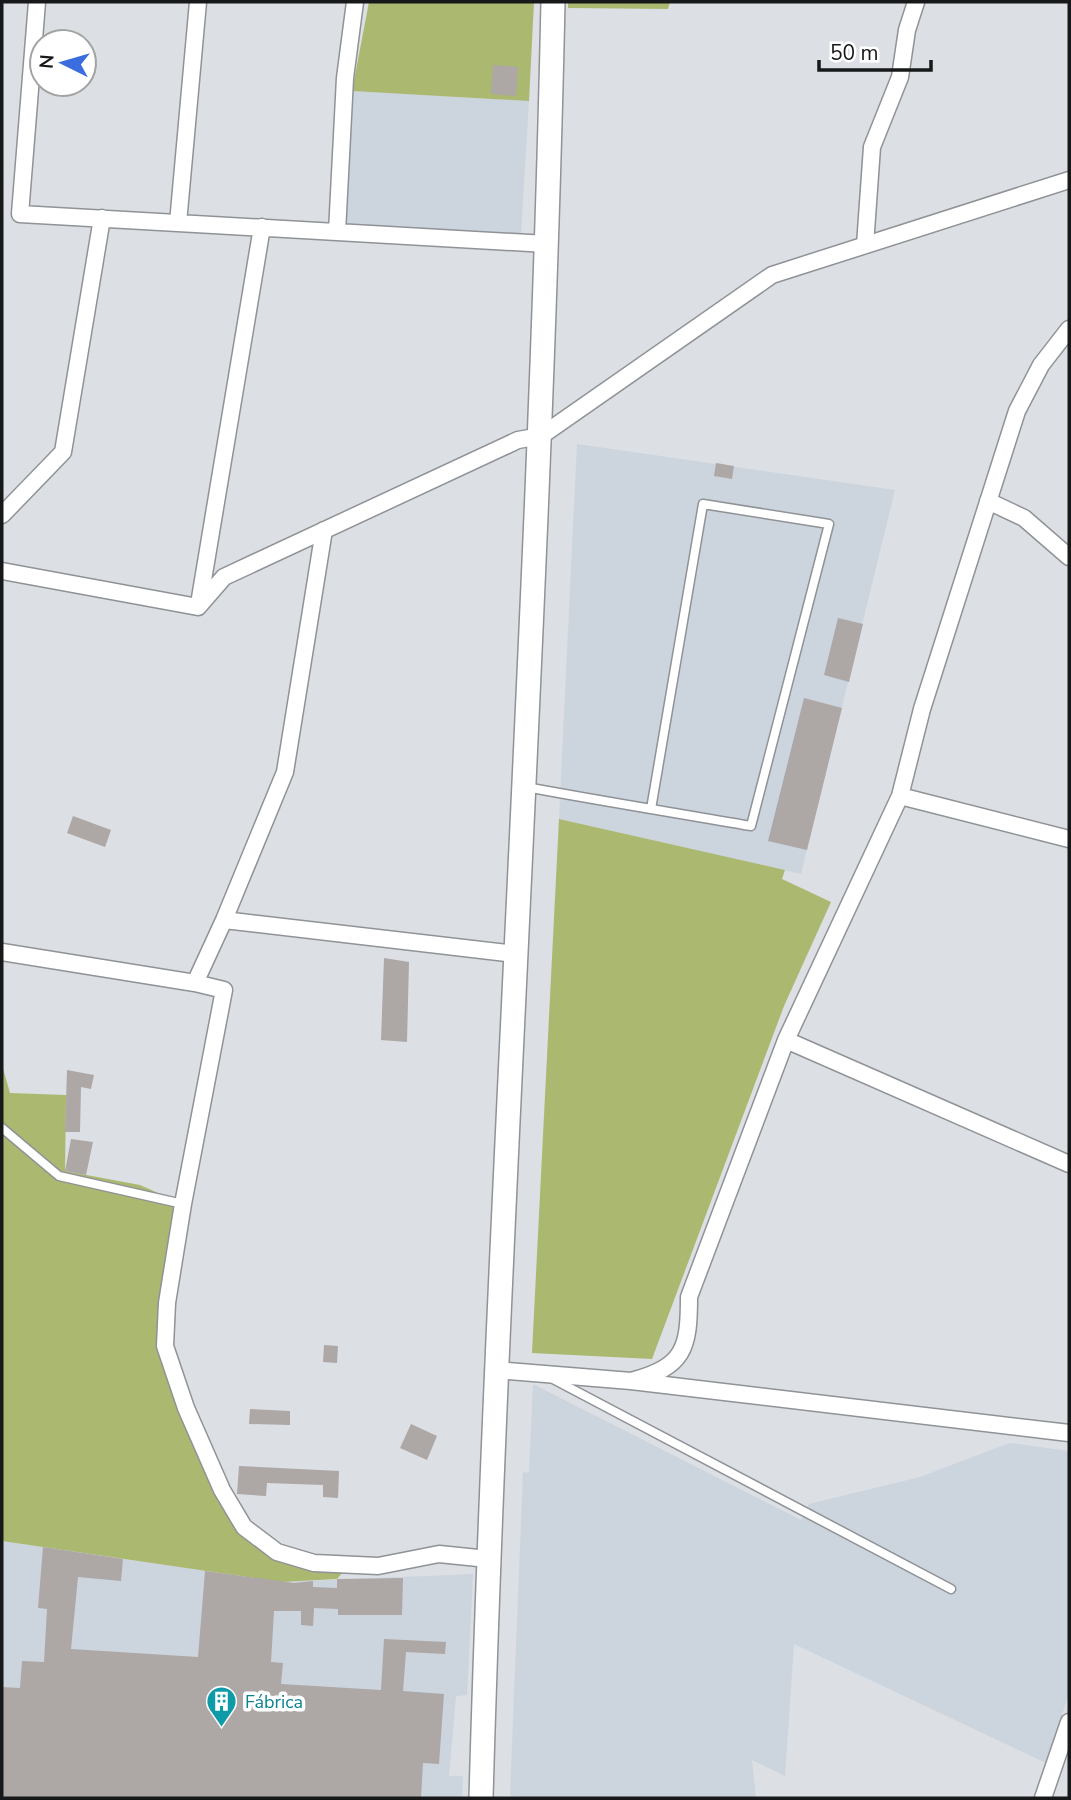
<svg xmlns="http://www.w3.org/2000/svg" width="1071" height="1800" font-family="'Nunito Sans',sans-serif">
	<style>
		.built { fill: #ccd4de }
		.grass { fill: #abb870 }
		.building { fill: #ada7a6 }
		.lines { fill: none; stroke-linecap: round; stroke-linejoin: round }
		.lane-casing { stroke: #8f9296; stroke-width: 11 }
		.street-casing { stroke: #8f9296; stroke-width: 19 }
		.secondary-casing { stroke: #8f9296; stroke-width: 26 }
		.lane { stroke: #fff; stroke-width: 8 }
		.street { stroke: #fff; stroke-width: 16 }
		.secondary { stroke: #fff; stroke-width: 23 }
		.labels { text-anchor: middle; stroke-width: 7; stroke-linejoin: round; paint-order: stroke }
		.culture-label { font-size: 18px; fill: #0d838f; stroke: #fff; text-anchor: start }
	</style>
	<rect width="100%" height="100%" fill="#dcdfe3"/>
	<path class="built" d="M 352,91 L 529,101 L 521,234 L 345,224 Z
		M 577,444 L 895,490 L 801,874 L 559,819 Z
		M 533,1384 L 801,1520 L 809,1504 L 920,1477 L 1010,1443 L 1069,1451 L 1069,1694 L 1046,1763 L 794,1644 L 785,1776 L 752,1760 L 756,1798 L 517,1798 L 510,1795 L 523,1472 L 529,1473 Z
		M 2,1541 L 282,1582 L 473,1574 L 467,1695 L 456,1696 L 449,1776 L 463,1776 L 462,1798 L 2,1798 Z"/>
	<path class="grass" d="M 369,2 L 534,2 L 529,101 L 352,91 Z
		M 568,2 L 670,2 L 668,9 L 568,8 Z
		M 559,819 L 785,870 L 782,879 L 831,902 L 784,1006 L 652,1359 L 532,1353 Z
		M 2,1065 L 10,1093 L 66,1095 L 65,1171 L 140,1185 L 183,1204 L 165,1346 L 244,1527 L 277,1552 L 348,1566 L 337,1579 L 282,1582 L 2,1541 Z"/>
	<path class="building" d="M 493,65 L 518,67 L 516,96 L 491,94 Z
		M 716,463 L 734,466 L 732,479 L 714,476 Z
		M 838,618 L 863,624 L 849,682 L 824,675 Z
		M 804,698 L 842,708 L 807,850 L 768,841 Z
		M 73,816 L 111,830 L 105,847 L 67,833 Z
		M 384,958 L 409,962 L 407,1042 L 381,1040 Z
		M 67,1070 L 94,1075 L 91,1089 L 81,1087 L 80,1132 L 65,1132 Z
		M 71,1139 L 93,1142 L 86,1175 L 65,1171 Z
		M 324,1345 L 338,1346 L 337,1363 L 323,1362 Z
		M 250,1409 L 290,1411 L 290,1425 L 249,1424 Z
		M 411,1424 L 437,1436 L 427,1460 L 400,1448 Z
		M 239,1466 L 339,1471 L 338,1498 L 323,1497 L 323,1485 L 267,1483 L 266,1496 L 237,1494 Z
		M 43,1547 L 123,1559 L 121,1581 L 78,1577 L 71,1649 L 198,1657 L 205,1571 L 294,1583 L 313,1581 L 313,1587 L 337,1588 L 337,1579 L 403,1578 L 402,1615 L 338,1615 L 338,1609 L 314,1608 L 313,1626 L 301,1625 L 301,1611 L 274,1611 L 271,1662 L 283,1663 L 281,1684 L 381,1690 L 384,1639 L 446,1642 L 445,1654 L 406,1652 L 403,1691 L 444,1694 L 439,1764 L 423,1763 L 421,1798 L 2,1798 L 2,1687 L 20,1688 L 22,1661 L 44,1662 L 47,1609 L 38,1608 Z"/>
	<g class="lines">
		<defs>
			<path id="lane" d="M 526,787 C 601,801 676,813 751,826 L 829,524 L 703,504 L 651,809
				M 2,1128 L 59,1176 L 183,1204
				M 553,1379 L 951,1589"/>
			<path id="street" d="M 37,2 L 20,214 L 547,244
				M 178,223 L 198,2
				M 337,232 L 345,78 L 355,2
				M 865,245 L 872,147 L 900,77 L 907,30 L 916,2
				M 988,501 L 1024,518 L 1069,557
				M 2,515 L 63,452 L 102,218
				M 2,571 L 198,607 L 224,577 L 518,440 L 541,436 L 772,275 L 1069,180
				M 199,604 L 262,227
				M 900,796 L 1069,839
				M 224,920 L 515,954
				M 2,952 L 195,983 L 224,920 L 285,772 L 324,530
				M 195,983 L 224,990 L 183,1204 L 167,1303 L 165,1346 L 186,1408 L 222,1490 L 244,1527 L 277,1552 L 314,1563 L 378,1566 L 439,1554 L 488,1559
				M 786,1040 L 1069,1164
				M 495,1370 L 631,1381 L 1069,1433
				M 631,1381 C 684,1367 689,1349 689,1297 L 786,1040 L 900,796 L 922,709 L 1017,411 L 1041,365 L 1069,329
				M 1043,1798 L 1069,1722"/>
			<path id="secondary" d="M 481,1798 C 498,1199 540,601 553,2"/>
		</defs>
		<use href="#lane" class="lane-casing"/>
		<use href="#street" class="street-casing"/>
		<use href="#secondary" class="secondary-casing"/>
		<use href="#lane" class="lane"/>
		<use href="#street" class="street"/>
		<use href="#secondary" class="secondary"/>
	</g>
	<defs>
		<symbol id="building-pin" viewBox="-11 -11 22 30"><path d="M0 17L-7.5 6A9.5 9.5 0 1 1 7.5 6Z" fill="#0f9aa8" stroke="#fff"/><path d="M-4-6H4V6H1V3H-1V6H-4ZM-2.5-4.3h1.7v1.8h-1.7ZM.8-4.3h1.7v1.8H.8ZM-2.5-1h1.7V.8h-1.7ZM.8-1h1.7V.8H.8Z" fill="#fff"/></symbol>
	</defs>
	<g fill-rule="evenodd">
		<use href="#building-pin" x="204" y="1684" width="35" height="47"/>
	</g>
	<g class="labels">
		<g class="culture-label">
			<text x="245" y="1708">Fábrica</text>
		</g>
	</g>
	<rect width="1071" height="1800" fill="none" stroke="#171819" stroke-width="7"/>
	<g transform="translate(63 63) rotate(275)"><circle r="33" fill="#ffffff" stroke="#a2a3a3" stroke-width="2"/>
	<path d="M0-5L12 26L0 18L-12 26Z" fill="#3a6ddd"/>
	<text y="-10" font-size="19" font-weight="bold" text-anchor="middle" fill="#171819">N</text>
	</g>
	<path d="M819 60v10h112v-10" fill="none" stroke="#171819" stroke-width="3.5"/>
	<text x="830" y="60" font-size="21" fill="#171819" stroke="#ffffff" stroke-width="5" paint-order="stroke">50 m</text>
</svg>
